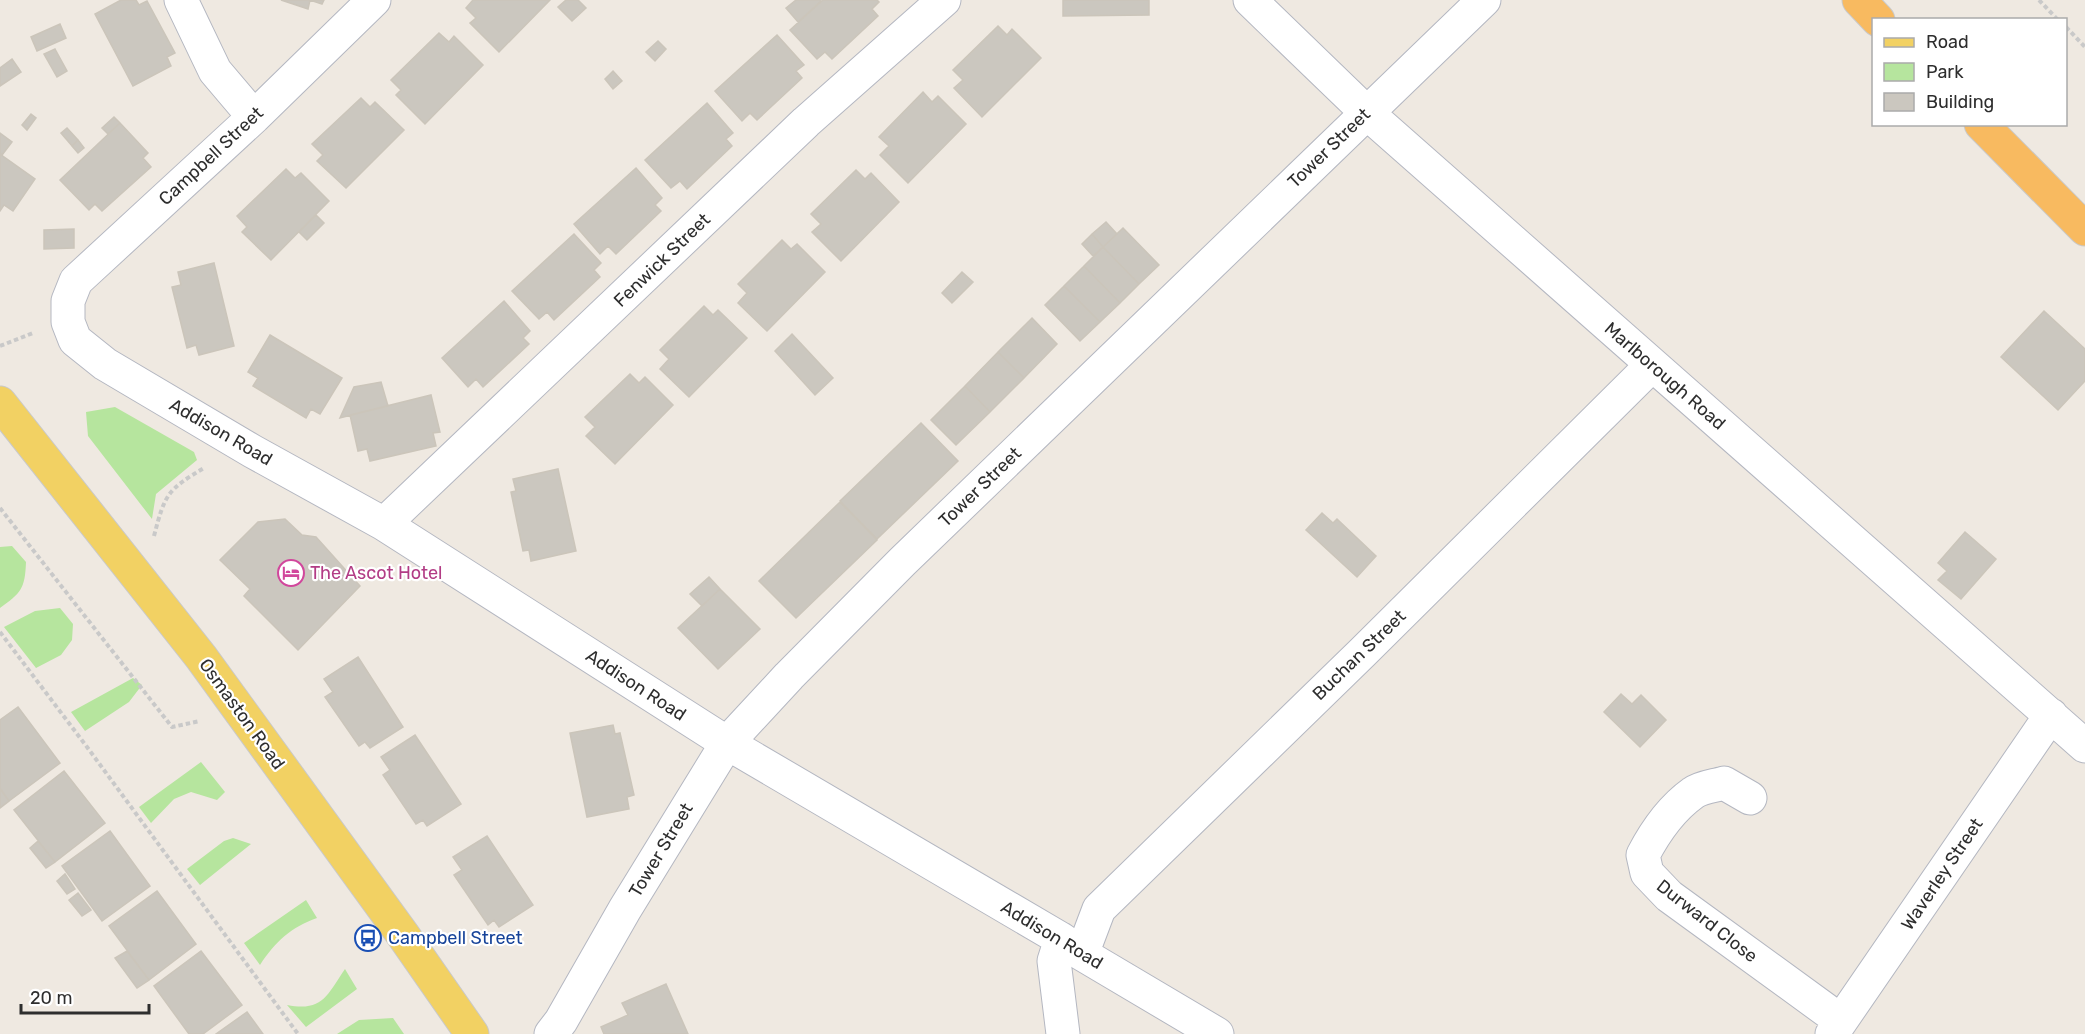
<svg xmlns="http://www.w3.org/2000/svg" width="2085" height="1034" font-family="Rubik,sans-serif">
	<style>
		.green { fill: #b6e59e }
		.building { fill: #cbc7bf; stroke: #cbc5ba; stroke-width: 1.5 }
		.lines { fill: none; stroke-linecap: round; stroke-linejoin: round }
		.minor-casing { stroke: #b4b7c1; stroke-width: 35 }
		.primary-casing { stroke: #c9c9c9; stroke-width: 35 }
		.trunk-casing { stroke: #c9c9c9; stroke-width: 35 }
		.path { stroke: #c9c9c9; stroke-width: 4; stroke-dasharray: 4.5 3; stroke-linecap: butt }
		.minor { stroke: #fff; stroke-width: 33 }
		.primary { stroke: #f2d163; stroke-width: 33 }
		.trunk { stroke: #f8ba60; stroke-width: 33 }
		.labels { text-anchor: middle; stroke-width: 4.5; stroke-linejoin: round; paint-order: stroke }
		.street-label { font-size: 18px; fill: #2e2e2e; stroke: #fff }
		.hotel-label { font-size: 18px; fill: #b23c85; stroke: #fff; text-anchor: start }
		.transit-label { font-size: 18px; fill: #164399; stroke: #fff; text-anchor: start }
	</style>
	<rect width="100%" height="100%" fill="#efe9e1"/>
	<path class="green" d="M 115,407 L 194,452 L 197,460 L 156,494 L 152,519 L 88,436 L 86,412 Z
		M 12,546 L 26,562 C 25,589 21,593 0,608 L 0,547 Z
		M 60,608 L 73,624 L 72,640 L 61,655 L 36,668 L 4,627 L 35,611 Z
		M 133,678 L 142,685 L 129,702 L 85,731 L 71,712 Z
		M 201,762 L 225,792 L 217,800 L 191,792 L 174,799 L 151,823 L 139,807 Z
		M 233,838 L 251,844 L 200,885 L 187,869 L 224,841 Z
		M 306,900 L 317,918 C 291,927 275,942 260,965 L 244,943 Z
		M 345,969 L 357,989 L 306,1027 L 287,1005 C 323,1012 327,995 345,969 Z
		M 393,1018 L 404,1034 L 337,1034 L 359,1020 Z"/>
	<path class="building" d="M 121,0 L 136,0 L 139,5 L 147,1 L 175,53 L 167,57 L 171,66 L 133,86 L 95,14 Z
		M 281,0 L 324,0 L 322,4 L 310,0 L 308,9 Z
		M 473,0 L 550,0 L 499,52 L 470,23 L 476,18 L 466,8 Z
		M 566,0 L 578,0 L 586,8 L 572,21 L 558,7 Z
		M 796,0 L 820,0 L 821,1 L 798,22 L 786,8 Z
		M 823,0 L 877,0 L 879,2 L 872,9 L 878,16 L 832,59 L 825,52 L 817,59 L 790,30 Z
		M 1063,0 L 1149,0 L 1149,15 L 1063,16 Z
		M 60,24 L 66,38 L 37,51 L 31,37 Z
		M 998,26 L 1007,35 L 1012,29 L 1041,58 L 982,117 L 954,88 L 963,80 L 953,70 Z
		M 439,33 L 449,42 L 454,36 L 483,65 L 425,124 L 396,95 L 401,90 L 391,80 Z
		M 777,35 L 804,65 L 796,71 L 802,78 L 757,120 L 750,113 L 742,121 L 715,91 Z
		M 658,41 L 666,49 L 655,61 L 646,52 Z
		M 55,49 L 67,71 L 57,77 L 44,54 Z
		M 12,59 L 21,72 L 0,86 L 0,68 Z
		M 613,71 L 622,81 L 613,89 L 605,79 Z
		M 923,92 L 932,102 L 938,96 L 966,124 L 908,183 L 880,155 L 889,146 L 879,137 Z
		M 361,98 L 370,107 L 375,102 L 404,130 L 346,188 L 317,161 L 323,155 L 312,144 Z
		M 707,103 L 733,133 L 726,139 L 732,146 L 687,189 L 680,181 L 671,188 L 645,160 Z
		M 31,114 L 36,118 L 27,130 L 22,125 Z
		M 114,117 L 120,123 L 108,134 L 102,128 Z
		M 120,123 L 148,153 L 143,158 L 151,167 L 102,211 L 95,204 L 89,210 L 60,180 Z
		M 67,128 L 78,140 L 72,146 L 61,133 Z
		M 0,133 L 12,142 L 2,155 L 0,153 Z
		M 78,140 L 84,148 L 78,153 L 72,146 Z
		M 0,154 L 35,179 L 13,211 L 4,205 L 0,211 Z
		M 636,168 L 662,198 L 655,205 L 661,211 L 616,254 L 608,246 L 600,254 L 574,224 Z
		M 286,169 L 295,178 L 301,173 L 329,201 L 271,260 L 242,232 L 247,227 L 237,216 Z
		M 856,170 L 865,179 L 871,173 L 899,202 L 841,261 L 812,232 L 821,224 L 811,214 Z
		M 316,215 L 324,223 L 307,240 L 299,232 Z
		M 1106,222 L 1117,234 L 1103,247 L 1092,234 Z
		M 1123,228 L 1159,265 L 1139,284 L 1103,247 Z
		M 74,229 L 74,248 L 44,249 L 44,230 Z
		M 574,234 L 601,263 L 594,270 L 600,277 L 554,320 L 547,312 L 539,319 L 512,291 Z
		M 1092,234 L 1103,247 L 1093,256 L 1082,244 Z
		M 782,240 L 791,249 L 797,244 L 825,272 L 767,331 L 738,303 L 747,293 L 738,284 Z
		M 1103,247 L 1139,284 L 1120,303 L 1084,266 Z
		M 214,263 L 234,346 L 199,355 L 196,345 L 187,348 L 172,287 L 181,285 L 178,272 Z
		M 1084,266 L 1120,303 L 1100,322 L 1064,286 Z
		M 962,272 L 973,282 L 952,303 L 942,293 Z
		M 1064,286 L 1100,322 L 1080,341 L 1045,305 Z
		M 504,301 L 530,331 L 523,338 L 529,344 L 483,387 L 476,379 L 468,387 L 442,358 Z
		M 704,306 L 713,315 L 718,310 L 747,338 L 689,397 L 660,369 L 669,359 L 660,350 Z
		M 2044,311 L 2085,349 L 2085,381 L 2058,410 L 2001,357 Z
		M 1032,318 L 1057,344 L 1024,378 L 998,352 Z
		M 792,334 L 833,378 L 815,395 L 775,351 Z
		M 270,335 L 342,378 L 320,414 L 311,409 L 306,418 L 253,386 L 258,378 L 248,372 Z
		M 998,352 L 1024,378 L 990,412 L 965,386 Z
		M 630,374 L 639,383 L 645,377 L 673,405 L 615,464 L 586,436 L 595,427 L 585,417 Z
		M 381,382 L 388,406 L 340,418 L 354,387 Z
		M 965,386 L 990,412 L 956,445 L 931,420 Z
		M 431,395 L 440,432 L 433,433 L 436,446 L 370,461 L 367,449 L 358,451 L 350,415 Z
		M 921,423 L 958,461 L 877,539 L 840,501 Z
		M 558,469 L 576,551 L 531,561 L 529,550 L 523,551 L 511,492 L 516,491 L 513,479 Z
		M 840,502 L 877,540 L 796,618 L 759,581 Z
		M 1322,513 L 1333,523 L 1337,519 L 1376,556 L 1357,577 L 1306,530 Z
		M 285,519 L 302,535 L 316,537 L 360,586 L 298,650 L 244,596 L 250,589 L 220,560 L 258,522 Z
		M 1965,532 L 1996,559 L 1961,599 L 1938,580 L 1947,571 L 1938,563 Z
		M 709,577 L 720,589 L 702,606 L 690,594 Z
		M 720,589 L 760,629 L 718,669 L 678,628 Z
		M 358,657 L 403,727 L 370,748 L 365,742 L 359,746 L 325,697 L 333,692 L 324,679 Z
		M 1621,694 L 1632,704 L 1641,695 L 1666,720 L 1640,747 L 1604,712 Z
		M 18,707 L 60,763 L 9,801 L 0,788 L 0,720 Z
		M 613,725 L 615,734 L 620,733 L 634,795 L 627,797 L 629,809 L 587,817 L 570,733 Z
		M 415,735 L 461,804 L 427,826 L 423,820 L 416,824 L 383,775 L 390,770 L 381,757 Z
		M 64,771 L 105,823 L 55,862 L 14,810 Z
		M 0,789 L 9,801 L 0,808 Z
		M 110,831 L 150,886 L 102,921 L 62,866 Z
		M 487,836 L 533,905 L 499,927 L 494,920 L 488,925 L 454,875 L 462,870 L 453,857 Z
		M 38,841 L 55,862 L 46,868 L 30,848 Z
		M 65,874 L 75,889 L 67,894 L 57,881 Z
		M 157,891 L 196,944 L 149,980 L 109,926 Z
		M 78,893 L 91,910 L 82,916 L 69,900 Z
		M 127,951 L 149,980 L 137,988 L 115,958 Z
		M 201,951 L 242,1005 L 203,1034 L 189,1034 L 154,986 Z
		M 666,984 L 688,1034 L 604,1034 L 601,1027 L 628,1015 L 622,1003 Z
		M 247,1012 L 263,1034 L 216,1034 Z"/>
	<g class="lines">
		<defs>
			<path id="minor" d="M 181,0 L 215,71 L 254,117
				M 374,0 L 254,117 L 76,281 L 68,301 L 68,322 L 75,340 L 105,364 L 252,451 L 384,524 L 727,743 L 1061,939 L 1082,954 L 1217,1034
				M 1250,0 L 1366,112 L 2085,746
				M 384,524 L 806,122 L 944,0
				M 1750,798 L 1724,783 C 1714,786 1701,787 1693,793 C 1672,808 1655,832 1643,855 L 1647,873 L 1669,896 L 1841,1021
				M 1061,939 L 1054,961 L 1063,1034
				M 1082,954 L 1099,909 L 1363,652 L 1652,365
				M 551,1034 L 561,1021 L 625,909 L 727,743 L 789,676 L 902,562 L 1484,0
				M 1832,1034 L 2051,715"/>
			<path id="primary" d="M 0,403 L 201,657 L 403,935 L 472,1034"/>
			<path id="trunk" d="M 1859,0 L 1878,20
				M 1981,124 L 2085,229"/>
		</defs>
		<use href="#minor" class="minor-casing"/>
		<use href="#primary" class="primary-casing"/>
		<use href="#trunk" class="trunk-casing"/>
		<path class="path" d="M 2039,0 L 2058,20
			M 2066,27 L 2085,47
			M 0,346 L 33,333
			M 0,508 L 172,727 L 200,721
			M 154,536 C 165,494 167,490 204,468
			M 0,632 L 87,747 L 298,1034"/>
		<use href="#minor" class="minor"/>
		<use href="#primary" class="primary"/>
		<use href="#trunk" class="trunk"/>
	</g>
	<defs>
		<symbol id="hotel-ring" viewBox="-11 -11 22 22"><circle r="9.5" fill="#fff" stroke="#d1479c" stroke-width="1.5"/><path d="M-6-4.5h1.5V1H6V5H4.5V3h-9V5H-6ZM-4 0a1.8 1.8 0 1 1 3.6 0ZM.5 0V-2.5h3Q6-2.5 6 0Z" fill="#d1479c"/></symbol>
		<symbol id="bus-ring" viewBox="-11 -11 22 22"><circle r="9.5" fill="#fff" stroke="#1a4fb4" stroke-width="1.5"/><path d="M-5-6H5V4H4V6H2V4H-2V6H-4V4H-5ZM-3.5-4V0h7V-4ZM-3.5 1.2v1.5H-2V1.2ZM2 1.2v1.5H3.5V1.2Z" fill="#1a4fb4"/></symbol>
	</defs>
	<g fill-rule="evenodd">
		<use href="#hotel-ring" x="276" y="558" width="30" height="30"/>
		<use href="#bus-ring" x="353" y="923" width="30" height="30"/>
	</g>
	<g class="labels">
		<g class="street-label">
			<text transform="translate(1329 148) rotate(-44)" y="6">Tower Street</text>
			<text transform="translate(211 156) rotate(-43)" y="6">Campbell Street</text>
			<text transform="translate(662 260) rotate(-44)" y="6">Fenwick Street</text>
			<text transform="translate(1665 376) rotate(41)" y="6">Marlborough Road</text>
			<text transform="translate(221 432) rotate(30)" y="6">Addison Road</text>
			<text transform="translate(980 487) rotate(-44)" y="6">Tower Street</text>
			<text transform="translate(1359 655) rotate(-44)" y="6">Buchan Street</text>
			<text transform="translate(636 685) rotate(33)" y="6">Addison Road</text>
			<text transform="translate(242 714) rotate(54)" y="6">Osmaston Road</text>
			<text transform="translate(661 850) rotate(-59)" y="6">Tower Street</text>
			<text transform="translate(1942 874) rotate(-56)" y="6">Waverley Street</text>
			<text transform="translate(1707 921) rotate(38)" y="6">Durward Close</text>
			<text transform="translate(1052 935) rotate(31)" y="6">Addison Road</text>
		</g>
		<g class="hotel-label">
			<text x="310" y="579">The Ascot Hotel</text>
		</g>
		<g class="transit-label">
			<text x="388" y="944">Campbell Street</text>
		</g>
	</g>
	<rect x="1872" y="18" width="195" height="108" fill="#ffffff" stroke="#ababab" stroke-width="1.5"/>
	<rect x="1884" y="38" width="30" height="9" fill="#f2d163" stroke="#ababab" stroke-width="1.5"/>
	<text x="1926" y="48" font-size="18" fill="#2e2e2e">Road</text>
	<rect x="1884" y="63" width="30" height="18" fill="#b6e59e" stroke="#ababab" stroke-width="1.5"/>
	<text x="1926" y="78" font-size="18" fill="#2e2e2e">Park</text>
	<rect x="1884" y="93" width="30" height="18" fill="#cbc7bf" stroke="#ababab" stroke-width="1.5"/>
	<text x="1926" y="108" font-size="18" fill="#2e2e2e">Building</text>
	<path d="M21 1004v9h128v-9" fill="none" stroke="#2e2e2e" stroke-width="3"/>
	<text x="30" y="1004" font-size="18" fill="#2e2e2e" stroke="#ffffff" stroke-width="4.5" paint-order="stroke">20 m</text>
</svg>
